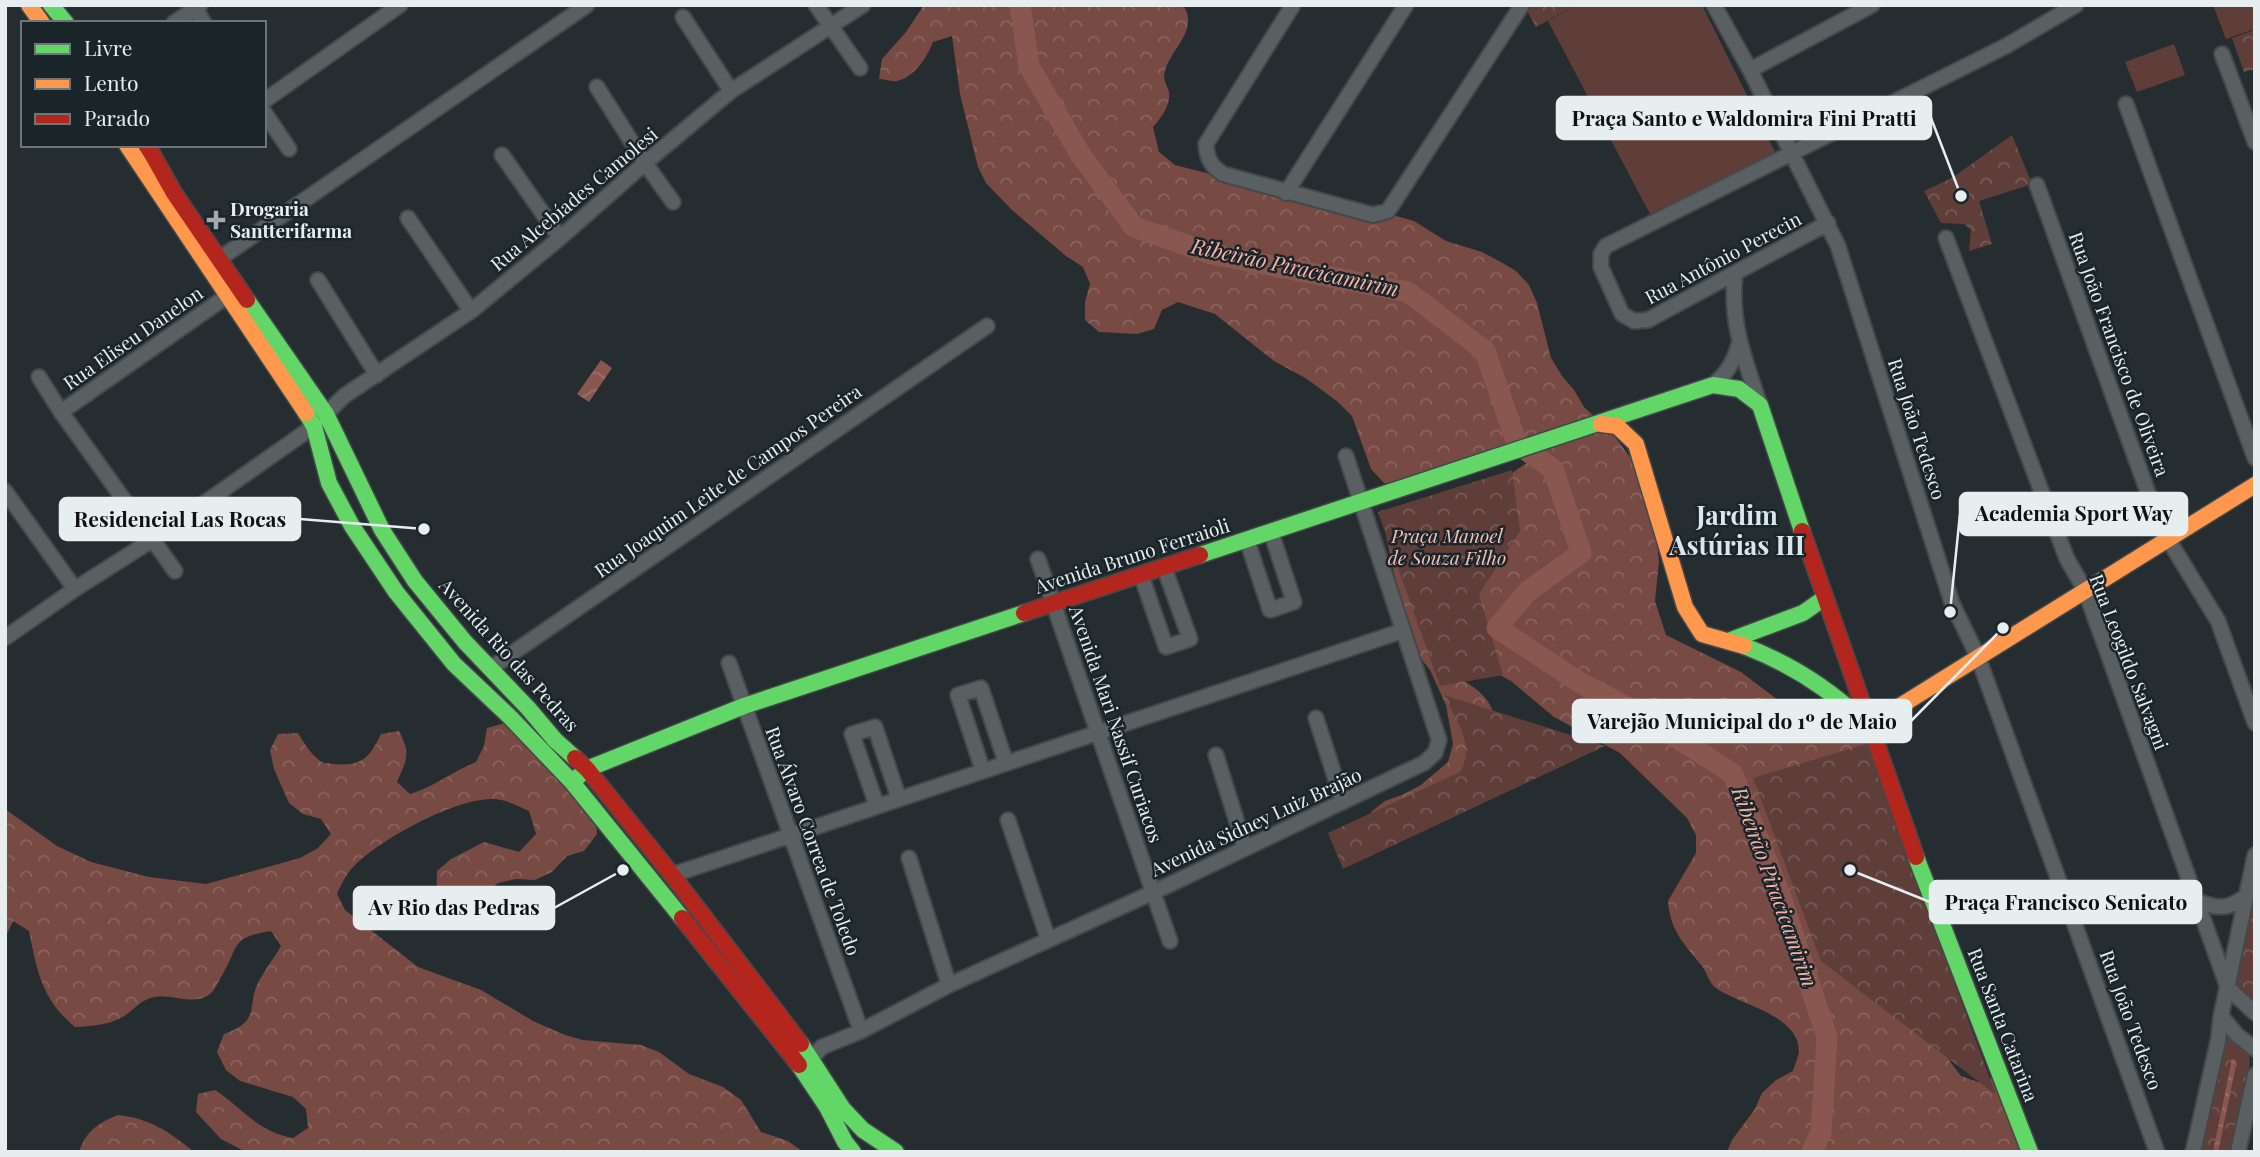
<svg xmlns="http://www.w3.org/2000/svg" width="2260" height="1157" font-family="'Playfair Display',serif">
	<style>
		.forest { fill: url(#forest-crowns) }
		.park { fill: url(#park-crowns) }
		.garden { fill: #5f3e3a }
		.water { fill: url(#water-waves) }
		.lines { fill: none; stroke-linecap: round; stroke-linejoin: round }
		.river { stroke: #895750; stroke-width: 21 }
		.street-casing { stroke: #43484a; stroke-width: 18 }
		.fast-casing { stroke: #43484a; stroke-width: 19 }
		.slow-casing { stroke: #43484a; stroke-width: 19 }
		.jam-casing { stroke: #43484a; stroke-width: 19 }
		.street { stroke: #5a6061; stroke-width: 14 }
		.fast { stroke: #63d668; stroke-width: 16 }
		.slow { stroke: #ff974d; stroke-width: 16 }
		.jam { stroke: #b3261e; stroke-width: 16 }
		.poi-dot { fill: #a3aaad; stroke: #1a2529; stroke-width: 2.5 }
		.labels { text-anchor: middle; stroke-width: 5; stroke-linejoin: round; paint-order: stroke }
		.street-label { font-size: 19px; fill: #e6eef0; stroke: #1a2529 }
		.poi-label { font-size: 19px; font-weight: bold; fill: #e6eef0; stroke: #1a2529; text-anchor: start }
		.park-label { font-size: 19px; font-style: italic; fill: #f5bfb7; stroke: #1a2529 }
		.water-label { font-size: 21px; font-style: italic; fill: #fab3a9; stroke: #1a2529 }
		.district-label { font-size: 26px; font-weight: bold; fill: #d9e7ed; stroke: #1a2529 }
		.leader { fill: none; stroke: #e6eef0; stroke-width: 2.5 }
		.callout-dot { fill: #e6eef0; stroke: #1a2529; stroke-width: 2.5 }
		.callout { fill: #e6eef0; stroke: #e6eef0; stroke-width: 2.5 }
		.callout-label { font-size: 21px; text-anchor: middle; font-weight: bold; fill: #111 }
	</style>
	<defs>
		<pattern id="forest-crowns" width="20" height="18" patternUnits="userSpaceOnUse" patternTransform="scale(1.75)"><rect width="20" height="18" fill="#774a43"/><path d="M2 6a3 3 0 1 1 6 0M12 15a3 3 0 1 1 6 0" fill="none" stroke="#8a645e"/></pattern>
		<pattern id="park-crowns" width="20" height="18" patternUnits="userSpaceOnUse" patternTransform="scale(1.75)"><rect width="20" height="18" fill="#5f3e3a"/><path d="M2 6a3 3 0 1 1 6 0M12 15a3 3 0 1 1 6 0" fill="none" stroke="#765a57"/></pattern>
		<pattern id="water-waves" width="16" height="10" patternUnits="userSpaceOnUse" patternTransform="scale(1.75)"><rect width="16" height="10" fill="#895750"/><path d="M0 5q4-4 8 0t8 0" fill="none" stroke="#9a6f6a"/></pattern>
	</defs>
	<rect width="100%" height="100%" fill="#262d30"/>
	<path class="forest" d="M 924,5 L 1183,5 C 1200,29 1170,50 1165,71 C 1162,80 1167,84 1169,92 C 1171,105 1161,118 1153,127 L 1159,152 L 1175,165 L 1378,217 L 1396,216 L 1414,221 L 1446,241 L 1482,252 L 1499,261 L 1516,271 L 1529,285 L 1537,303 L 1551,358 L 1562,376 L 1574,390 L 1584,407 L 1611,432 L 1640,470 L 1657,543 L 1659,561 L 1655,601 L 1666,635 L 1741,672 L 1818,730 L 1855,737 L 1871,746 L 1949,1060 L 1961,1076 L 1978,1082 L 1996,1077 L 2013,1083 L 2031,1152 L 1727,1152 L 1732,1140 L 1755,1109 L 1762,1093 L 1776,1080 L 1793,1071 C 1795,1064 1799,1056 1799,1050 C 1797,1014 1740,1005 1716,988 C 1709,983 1707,973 1702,966 C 1685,945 1670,931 1668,901 L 1696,853 L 1696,835 L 1687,818 L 1620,753 L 1554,717 L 1511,681 L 1479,664 L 1454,675 C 1502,701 1498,718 1493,767 L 1384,824 L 1371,812 L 1385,801 L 1404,794 L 1421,785 L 1448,762 L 1453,744 L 1446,705 L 1430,670 L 1419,656 L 1396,583 L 1381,510 L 1472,511 C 1495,488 1515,465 1546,454 L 1541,436 L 1402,485 L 1384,483 L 1371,469 L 1352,416 L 1338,402 L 1307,379 L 1274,361 L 1215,314 L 1178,302 L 1162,310 L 1154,329 L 1137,334 L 1099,332 L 1085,320 L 1085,302 L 1090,284 L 1083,267 L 1066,256 L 1012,210 L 986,183 L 978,167 L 960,94 L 952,36 L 933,42 C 927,57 915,77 897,81 C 892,82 884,79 879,79 L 882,59 L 906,32 Z
		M 505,723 L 595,815 L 597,834 L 584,851 L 567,856 L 552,872 L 535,880 L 516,879 L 498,883 L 484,894 L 474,910 L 457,918 C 438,903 436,895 437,871 L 451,859 L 484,842 L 519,852 L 536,834 L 529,811 C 518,806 507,800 494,799 C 455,798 386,837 358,862 C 348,871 342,882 337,894 L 345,910 L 418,967 L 481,990 L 533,1021 L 565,1035 L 583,1040 L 641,1045 L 659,1052 L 689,1074 L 723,1087 L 741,1100 L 761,1132 L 788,1141 L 803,1152 L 246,1152 L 221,1139 L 196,1112 L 198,1094 L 215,1090 C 244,1109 256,1131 293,1138 L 308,1128 L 306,1109 L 293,1097 L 240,1081 L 226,1070 L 217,1052 L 224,1034 C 264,1019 244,1008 260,979 C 266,968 274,958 281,946 L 271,931 C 228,938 240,947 220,979 C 218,983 215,989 212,992 C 196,1008 172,993 154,997 C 141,1000 137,1007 127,1014 C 112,1025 93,1026 75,1027 C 42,1000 37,971 29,931 L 13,921 L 5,938 L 5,809 L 57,846 L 91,862 L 149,877 L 206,884 L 300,858 L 318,848 L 331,834 L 321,819 L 303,814 L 289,803 L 274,769 L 270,750 L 278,734 L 298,733 C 304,743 310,753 319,760 C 323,764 328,763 334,764 C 362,767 370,757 381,734 L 399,731 C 411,754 407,759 397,782 L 410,794 C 434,787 453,771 476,762 L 484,746 L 487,728 Z
		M 118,1115 C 149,1118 170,1132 194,1152 L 79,1152 C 86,1131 98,1123 118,1115 Z"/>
	<path class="park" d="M 1527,5 L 1576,5 L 1536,27 L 1525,7 Z
		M 2255,30 L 2255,69 L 2244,72 L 2232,38 Z
		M 2012,135 L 2032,184 L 1979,201 L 1992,244 L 1969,251 L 1971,230 L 1964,224 L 1941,223 L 1924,191 L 1952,178 Z
		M 1512,470 L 1520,531 L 1479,594 L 1503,675 L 1440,686 L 1378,512 Z
		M 1444,695 L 1605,746 L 1343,869 L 1328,833 L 1460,772 C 1476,745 1456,720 1444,695 Z
		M 1866,744 L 1996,1095 L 1821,961 L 1753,778 Z
		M 2255,862 L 2255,1005 L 2230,985 Z
		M 2224,1029 C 2232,1036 2243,1042 2248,1052 C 2255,1067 2238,1133 2233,1152 L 2201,1152 Z"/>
	<path class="garden" d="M 1576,5 L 1702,5 L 1776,154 L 1650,214 L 1548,21 Z
		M 2213,5 L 2255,5 L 2255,29 L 2226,39 Z
		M 2174,44 L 2185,75 L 2137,92 L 2125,62 Z"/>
	<path class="water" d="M 601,360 L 612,368 L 589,402 L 577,394 Z
		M 2232,1059 L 2235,1060 L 2236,1065 L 2218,1152 L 2213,1152 Z"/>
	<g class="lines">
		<path class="river" d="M 1020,5 L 1029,66 L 1080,154 L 1134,227 L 1212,254 L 1408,292 L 1485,351 L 1517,444 L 1553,469 L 1581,553 L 1527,592 L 1497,628 L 1579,682 L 1639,713 L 1733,774 L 1781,897 L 1827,1037 L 1821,1132 L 1812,1152"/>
		<defs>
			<path id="street" d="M 193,5 L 204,23
				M 816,5 L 860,68
				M 1293,5 L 1206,144 C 1207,159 1211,166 1223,174 L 1373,215 L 1388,211 L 1522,5
				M 1714,5 L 1750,70 L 1838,246 L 1952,603 L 1978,657 L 2157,1152
				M 683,17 L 731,91
				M 174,23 L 200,5
				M 2222,54 L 2255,142
				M 1750,70 L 1872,5
				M 597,87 L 645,163 L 673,202
				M 264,101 L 400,5
				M 2126,104 L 2255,458
				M 264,112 L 289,149
				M 502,155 L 560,238
				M 2037,185 L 2160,526 L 2218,621 L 2255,723
				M 1286,193 L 1406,5
				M 408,218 L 471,311
				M 1828,223 L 1648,320 L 1634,321 L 1622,314 L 1601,267 L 1601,254 L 1606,246 L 2006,46 L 2076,5
				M 1946,238 L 2067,559 L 2085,590 L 2228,988 L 2255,1013
				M 219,259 L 587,5
				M 1735,275 C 1730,322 1744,358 1759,402
				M 318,280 L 377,375
				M 39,377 L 61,412 L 175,571
				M 1713,385 C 1727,373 1734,362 1739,344
				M 61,412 L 227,296
				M 5,491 L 75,589
				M 1247,540 L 1270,610 L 1294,602 L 1271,532
				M 1038,559 L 1170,941
				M 1141,575 L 1166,647 L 1190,639 L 1164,567
				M 5,638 L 75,589 L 152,540 L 314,426 L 344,396 L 471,311 L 560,238 L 645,163 L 731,91 L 863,5
				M 729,663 L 861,1031
				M 491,668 L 987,326
				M 1316,718 L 1343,802
				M 1216,755 L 1245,848
				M 983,771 L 958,695 L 981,688 L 1006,763
				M 877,806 L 852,734 L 875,727 L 899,799
				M 1008,820 L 1048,939
				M 909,858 L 949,985
				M 672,875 L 1402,631
				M 2197,901 C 2218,909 2228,910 2246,896
				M 2221,1016 L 2237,1035 L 2255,1049
				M 812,1058 L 822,1047 L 861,1031 L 949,985 L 1154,892 L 1424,763 L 1435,753 L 1439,740 L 1346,456
				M 2193,1152 L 2218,1041 L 2221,1016 L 2255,855
				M 2238,1152 L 2255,1075"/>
			<path id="fast" d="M 51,5 L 66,23
				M 247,300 L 326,414 L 382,530 L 415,581 L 465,642 L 528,708 L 555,740 L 575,758
				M 306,413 L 314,426 L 329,483 L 352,526 L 396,592 L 454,664 L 510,717 L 572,782 L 682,918
				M 1200,555 L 1713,385 L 1739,389 L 1760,405 L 1802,531
				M 1731,640 L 1803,613 L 1823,599
				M 1744,646 C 1789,663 1827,687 1862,720
				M 572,782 L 587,769 L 744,706 L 1024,613
				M 1916,857 L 2030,1152
				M 801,1044 L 843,1109 L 863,1130 L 896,1152
				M 799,1065 L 827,1107 L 845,1142 L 853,1152"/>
			<path id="slow" d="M 29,5 L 42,23
				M 127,145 L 306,413
				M 1601,424 L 1617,426 L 1636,444 L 1685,607 L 1702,634 L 1744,646
				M 1868,726 L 2255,485"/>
			<path id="jam" d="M 147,145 L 174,193 L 247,300
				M 1802,531 L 1916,857
				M 1024,613 L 1200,555
				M 575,758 L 587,769 L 672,875 L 801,1044
				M 682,918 L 799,1065"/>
		</defs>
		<use href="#street" class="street-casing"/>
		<use href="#fast" class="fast-casing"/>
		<use href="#slow" class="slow-casing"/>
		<use href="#jam" class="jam-casing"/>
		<use href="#street" class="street"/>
		<use href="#fast" class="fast"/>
		<use href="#slow" class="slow"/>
		<use href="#jam" class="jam"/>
	</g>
	<path class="poi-dot" d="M212.5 209.5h7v7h7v7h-7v7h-7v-7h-7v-7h7z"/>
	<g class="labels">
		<g class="street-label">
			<text transform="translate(574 199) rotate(-40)" y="7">Rua Alcebíades Camolesi</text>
			<text transform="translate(1723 258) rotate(-28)" y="7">Rua Antônio Perecin</text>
			<text transform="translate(133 338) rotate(-35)" y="7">Rua Eliseu Danelon</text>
			<text transform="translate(2119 354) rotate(70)" y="7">Rua João Francisco de Oliveira</text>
			<text transform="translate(1917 429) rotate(72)" y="7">Rua João Tedesco</text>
			<text transform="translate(728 481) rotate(-35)" y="7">Rua Joaquim Leite de Campos Pereira</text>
			<text transform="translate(1132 556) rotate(-18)" y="7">Avenida Bruno Ferraioli</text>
			<text transform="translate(509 655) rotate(48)" y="7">Avenida Rio das Pedras</text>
			<text transform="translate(2129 662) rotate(69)" y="7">Rua Leogildo Salvagni</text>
			<text transform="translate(1116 724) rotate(71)" y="7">Avenida Mari Nassif Curiacos</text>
			<text transform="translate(1256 822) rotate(-25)" y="7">Avenida Sidney Luiz Brajão</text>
			<text transform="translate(813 841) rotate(70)" y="7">Rua Álvaro Correa de Toledo</text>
			<text transform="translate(2131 1020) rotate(70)" y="7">Rua João Tedesco</text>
			<text transform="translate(2003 1025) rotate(69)" y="7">Rua Santa Catarina</text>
		</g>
		<g class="poi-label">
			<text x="230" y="216">Drogaria<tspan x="230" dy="22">Santterifarma</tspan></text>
		</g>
		<g class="park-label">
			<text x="1447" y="543">Praça Manoel<tspan x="1447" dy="22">de Souza Filho</tspan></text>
		</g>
		<g class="water-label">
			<text transform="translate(1295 268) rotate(12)" y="7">Ribeirão Piracicamirim</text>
			<text transform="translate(1774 887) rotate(70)" y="7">Ribeirão Piracicamirim</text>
		</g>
		<g class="district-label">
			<text x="1737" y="525">Jardim<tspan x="1737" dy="30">Astúrias III</tspan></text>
		</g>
	</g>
	<path class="leader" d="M1961 196L1931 118M1950 612L1960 514M424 529L300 519M2003 628L1911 721M1850 870L1930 902M623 870L554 908"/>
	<g class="callout-dot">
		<circle cx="1961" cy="196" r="7"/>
		<circle cx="1950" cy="612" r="7"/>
		<circle cx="424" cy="529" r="7"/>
		<circle cx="2003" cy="628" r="7"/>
		<circle cx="1850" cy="870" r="7"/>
		<circle cx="623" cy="870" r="7"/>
	</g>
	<g class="callout">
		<rect x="1557" y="97" width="374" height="42" rx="7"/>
		<rect x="1960" y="493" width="227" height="42" rx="7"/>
		<rect x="60" y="498" width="240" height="42" rx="7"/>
		<rect x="1573" y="700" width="338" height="42" rx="7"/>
		<rect x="1930" y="881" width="271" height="42" rx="7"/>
		<rect x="354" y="887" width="200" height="42" rx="7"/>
	</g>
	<g class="callout-label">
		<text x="1744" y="126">Praça Santo e Waldomira Fini Pratti</text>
		<text x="2074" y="521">Academia Sport Way</text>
		<text x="180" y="527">Residencial Las Rocas</text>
		<text x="1742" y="729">Varejão Municipal do 1º de Maio</text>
		<text x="2066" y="910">Praça Francisco Senicato</text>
		<text x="454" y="915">Av Rio das Pedras</text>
	</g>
	<rect width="2260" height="1157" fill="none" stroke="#e6eef0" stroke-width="14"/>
	<rect x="21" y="21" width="245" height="126" fill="#1a2529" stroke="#6c7579" stroke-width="2"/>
	<rect x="35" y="44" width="35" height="10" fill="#63d668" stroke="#6c7579" stroke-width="2"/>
	<text x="84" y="56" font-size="21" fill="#e6eef0">Livre</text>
	<rect x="35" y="79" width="35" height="10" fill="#ff974d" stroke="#6c7579" stroke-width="2"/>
	<text x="84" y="91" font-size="21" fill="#e6eef0">Lento</text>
	<rect x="35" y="114" width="35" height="10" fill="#b3261e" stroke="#6c7579" stroke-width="2"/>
	<text x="84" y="126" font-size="21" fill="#e6eef0">Parado</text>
</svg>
